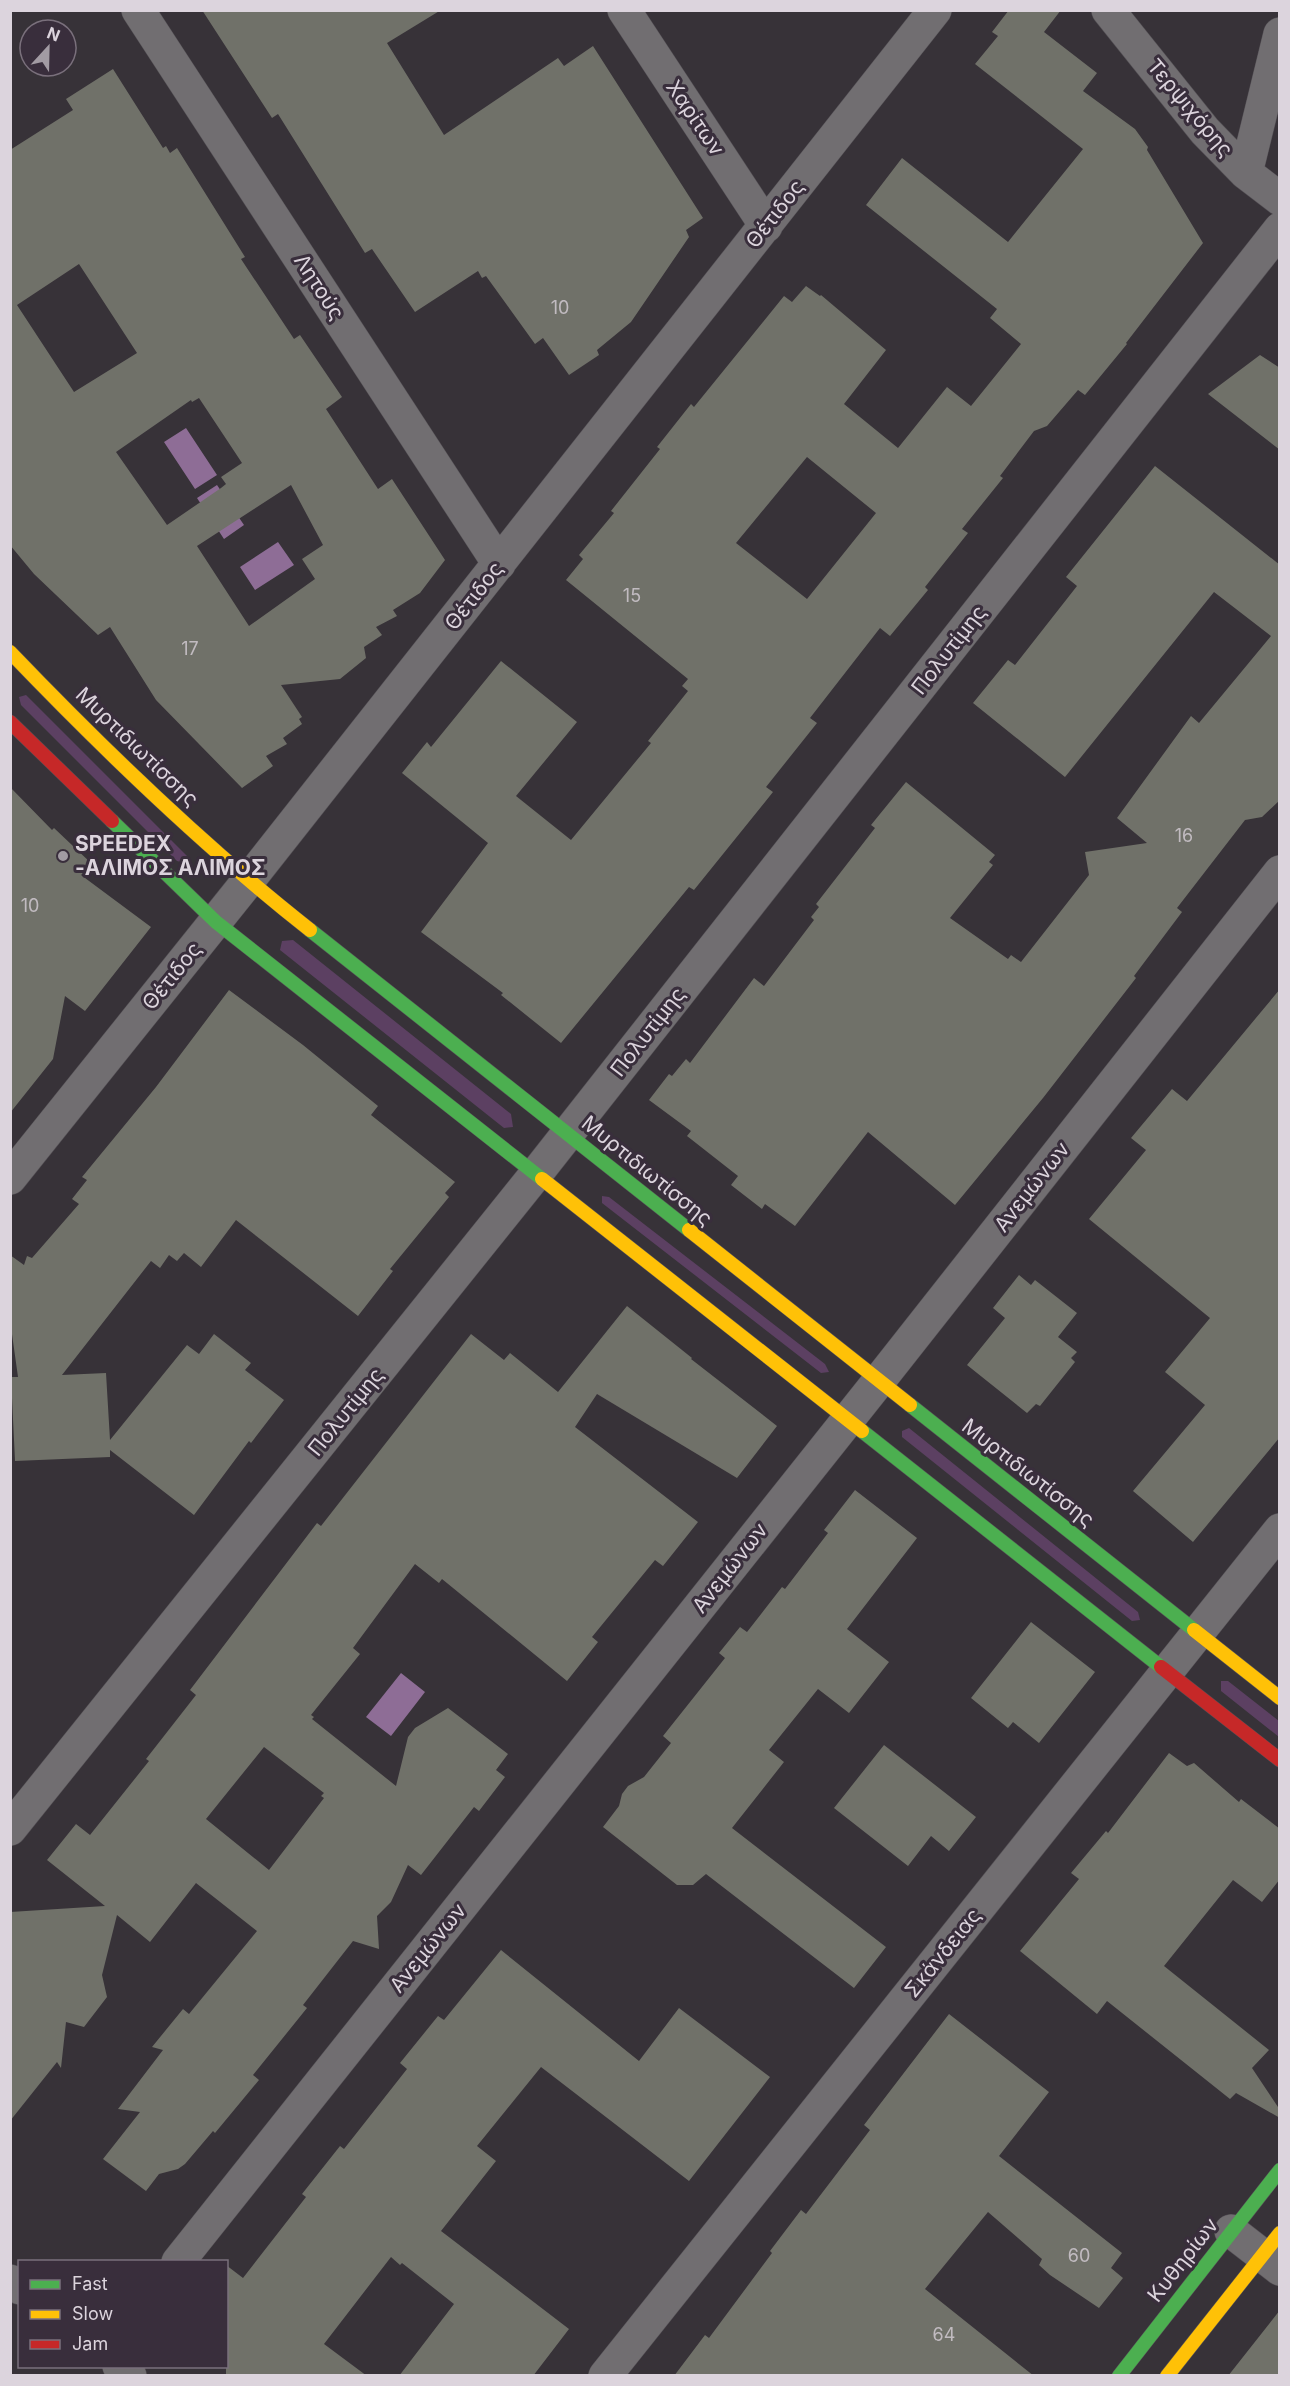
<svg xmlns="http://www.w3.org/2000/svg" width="1290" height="2386" font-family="Inter,sans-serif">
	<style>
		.green { fill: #5c4062 }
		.water { fill: #8e6d96 }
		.building { fill: #707169; fill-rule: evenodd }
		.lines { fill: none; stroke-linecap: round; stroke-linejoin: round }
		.street-casing { stroke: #545055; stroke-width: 34 }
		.fast-casing { stroke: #545055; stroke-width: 15 }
		.slow-casing { stroke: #545055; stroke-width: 15 }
		.jam-casing { stroke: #545055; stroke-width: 15 }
		.street { stroke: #716e71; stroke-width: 33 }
		.fast { stroke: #4caf50; stroke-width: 14 }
		.slow { stroke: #ffc107; stroke-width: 14 }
		.jam { stroke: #c62828; stroke-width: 14 }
		.poi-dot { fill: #a29ba3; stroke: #392e3c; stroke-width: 2 }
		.labels { text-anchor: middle; stroke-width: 6; stroke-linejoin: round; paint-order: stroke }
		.number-label { font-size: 18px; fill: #c1bbc0 }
		.street-label { font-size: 21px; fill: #dcd4dd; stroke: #392e3c }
		.poi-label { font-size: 21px; font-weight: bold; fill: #dcd4dd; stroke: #392e3c; text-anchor: start }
	</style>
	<rect width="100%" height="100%" fill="#373238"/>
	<path class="green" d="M 26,695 L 187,856 L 185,863 L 177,861 L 21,705 L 19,697 Z
		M 293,940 L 511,1114 L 513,1127 L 504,1128 L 280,950 L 282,941 Z
		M 602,1196 L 609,1197 L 825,1364 L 829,1372 L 821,1373 L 602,1203 Z
		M 909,1428 L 1138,1612 L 1140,1620 L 1132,1621 L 902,1437 L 902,1431 Z
		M 1221,1681 L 1228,1681 L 1279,1721 L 1279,1737 L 1221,1691 Z"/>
	<path class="water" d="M 186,428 L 217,475 L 195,489 L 164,442 Z
		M 217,485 L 244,525 L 224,539 L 197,498 Z
		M 278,542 L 294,565 L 255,590 L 240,567 Z
		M 401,1673 L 425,1692 L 391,1736 L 366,1717 Z"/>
	<path class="building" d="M 202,10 L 441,10 L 387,43 L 444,135 L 558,58 L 564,66 L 593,46 L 703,218 L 686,230 L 689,237 L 631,322 L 597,350 L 599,355 L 569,375 L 543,338 L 535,344 L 486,276 L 482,278 L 478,271 L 415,312 L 372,249 L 365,253 L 278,114 L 272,118 Z
		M 1009,10 L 1061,10 L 1044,32 L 1097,73 L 1083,91 L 1135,129 L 1148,147 L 1147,150 L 1203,243 L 1126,343 L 1127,344 L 1085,395 L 1078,390 L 1047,426 L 1034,431 L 1000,476 L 1003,478 L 962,529 L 968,533 L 925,587 L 928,590 L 890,636 L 880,628 L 810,718 L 817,723 L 766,787 L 773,792 L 694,890 L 689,887 L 561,1043 L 501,995 L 503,993 L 421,932 L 488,843 L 402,773 L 427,742 L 431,747 L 501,661 L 577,722 L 516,796 L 571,840 L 651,743 L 648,741 L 688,691 L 682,686 L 688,679 L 566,580 L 583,559 L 579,555 L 614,513 L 611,511 L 660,449 L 657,447 L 691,404 L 694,407 L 784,296 L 792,302 L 806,286 L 820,296 L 821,295 L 886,350 L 844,404 L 898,448 L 947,387 L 971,406 L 1021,344 L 990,318 L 997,309 L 866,205 L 902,158 L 1008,242 L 1083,149 L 975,64 L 998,36 L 992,32 ZM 807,457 L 876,513 L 807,599 L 736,543 Z
		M 113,69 L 163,148 L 166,146 L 170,153 L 177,148 L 245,257 L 241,259 L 294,339 L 300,335 L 342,397 L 326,409 L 378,489 L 392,479 L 445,560 L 420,593 L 393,610 L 397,616 L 376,627 L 382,635 L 364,647 L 366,658 L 340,679 L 281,685 L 302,717 L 299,719 L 302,724 L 283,738 L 287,744 L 266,756 L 273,766 L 242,788 L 156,700 L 110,627 L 98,635 L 34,574 L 10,545 L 10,150 L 73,110 L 66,99 ZM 79,264 L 137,353 L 74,392 L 17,305 ZM 199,398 L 242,463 L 221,477 L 226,484 L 221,488 L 167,525 L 116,452 L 191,400 L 192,402 ZM 291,485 L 323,545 L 302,559 L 315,579 L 249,626 L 197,546 Z
		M 1260,355 L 1280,368 L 1280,450 L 1208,394 Z
		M 1155,466 L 1280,565 L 1280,800 L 1262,817 L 1245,820 L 1177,908 L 1182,912 L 1134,976 L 1136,978 L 1043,1098 L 955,1205 L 868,1132 L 795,1226 L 765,1204 L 762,1209 L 731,1185 L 738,1176 L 687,1136 L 691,1131 L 649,1100 L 669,1074 L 672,1076 L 686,1059 L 690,1063 L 754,978 L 764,986 L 814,920 L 811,917 L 819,907 L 816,904 L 875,828 L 871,825 L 906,782 L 995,855 L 989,862 L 993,865 L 950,918 L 1008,959 L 1011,955 L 1021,962 L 1089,875 L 1085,852 L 1147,843 L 1117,818 L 1191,716 L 1199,723 L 1271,636 L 1214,592 L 1065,777 L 973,703 L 1008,660 L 1015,665 L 1077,586 L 1066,577 Z
		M 10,787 L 52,830 L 54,828 L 92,864 L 81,875 L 151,927 L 85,1011 L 65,996 L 53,1059 L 10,1113 Z
		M 1280,989 L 1280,1437 L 1193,1542 L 1133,1491 L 1205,1405 L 1165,1372 L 1210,1318 L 1089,1219 L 1146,1150 L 1131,1138 L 1172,1089 L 1187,1101 Z
		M 229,990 L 303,1045 L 378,1106 L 371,1115 L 455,1182 L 445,1193 L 449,1197 L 390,1269 L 393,1271 L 358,1316 L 236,1220 L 201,1267 L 184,1253 L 177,1261 L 169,1255 L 160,1268 L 151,1261 L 62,1375 L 106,1373 L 110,1440 L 187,1345 L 199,1354 L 214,1334 L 251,1363 L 245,1370 L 284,1400 L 251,1443 L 249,1441 L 194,1515 L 110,1450 L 110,1457 L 15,1461 L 11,1377 L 18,1377 L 10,1320 L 10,1255 L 24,1265 L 27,1256 L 32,1258 L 79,1204 L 72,1199 L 87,1180 L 82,1177 L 156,1087 Z
		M 1019,1275 L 1031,1285 L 1035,1280 L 1077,1313 L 1058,1337 L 1077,1352 L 1071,1358 L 1075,1362 L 1040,1406 L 1036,1404 L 1027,1413 L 967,1365 L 1005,1318 L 993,1308 Z
		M 627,1306 L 692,1358 L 691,1359 L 777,1426 L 737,1478 L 597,1394 L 575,1427 L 698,1522 L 663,1566 L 655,1560 L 592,1637 L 598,1642 L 567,1681 L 442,1579 L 439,1583 L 415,1564 L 353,1648 L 360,1654 L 311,1715 L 314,1717 L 312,1719 L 396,1786 L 408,1737 L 415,1728 L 448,1708 L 508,1754 L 496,1770 L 505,1777 L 479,1811 L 474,1807 L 421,1875 L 408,1865 L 391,1902 L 377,1916 L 379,1949 L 353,1941 L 303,2005 L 307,2008 L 253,2075 L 259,2080 L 215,2133 L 213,2131 L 185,2164 L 178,2169 L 159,2174 L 146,2191 L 103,2159 L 140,2112 L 118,2109 L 163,2050 L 152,2047 L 183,2009 L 189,2014 L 257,1931 L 196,1883 L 150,1942 L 117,1915 L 102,1975 L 107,1997 L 84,2027 L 66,2022 L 61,2068 L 57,2062 L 10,2121 L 10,1912 L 105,1906 L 47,1860 L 76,1824 L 90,1835 L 149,1761 L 146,1759 L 196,1695 L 190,1690 L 317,1523 L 321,1526 L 471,1334 L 504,1360 L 510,1353 L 558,1392 ZM 264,1747 L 324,1793 L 321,1796 L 324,1798 L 269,1870 L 206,1819 Z
		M 855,1490 L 917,1538 L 847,1629 L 889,1662 L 849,1713 L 818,1689 L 769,1750 L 784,1762 L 732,1828 L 886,1947 L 854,1988 L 706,1874 L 693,1885 L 677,1885 L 603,1827 L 619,1806 L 622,1794 L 628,1786 L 644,1777 L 671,1743 L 663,1736 L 725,1658 L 719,1653 L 740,1627 L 747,1632 L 782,1587 L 785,1589 L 828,1533 L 824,1530 Z
		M 1031,1622 L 1095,1672 L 1039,1743 L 1013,1722 L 1008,1728 L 971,1698 Z
		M 884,1745 L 976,1817 L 949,1851 L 931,1836 L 908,1866 L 834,1808 Z
		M 1169,1753 L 1187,1766 L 1194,1763 L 1239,1802 L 1241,1799 L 1280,1829 L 1280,1879 L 1262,1902 L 1233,1880 L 1164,1966 L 1269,2050 L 1252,2068 L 1280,2110 L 1280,2118 L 1236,2093 L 1230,2099 L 1107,2001 L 1097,2014 L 1020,1951 L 1079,1879 L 1071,1873 L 1106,1831 L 1108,1833 Z
		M 501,1950 L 639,2061 L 679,2008 L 770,2077 L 689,2181 L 541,2067 L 477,2146 L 496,2161 L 441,2231 L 569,2329 L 533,2376 L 399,2376 L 454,2304 L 402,2263 L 400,2265 L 391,2257 L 324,2344 L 367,2376 L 226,2376 L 226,2265 L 243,2278 L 306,2197 L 302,2194 L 340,2146 L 344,2149 L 407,2069 L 400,2063 L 438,2016 L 444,2020 Z
		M 949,2014 L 1049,2092 L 999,2156 L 1122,2253 L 1111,2268 L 1123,2278 L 1099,2308 L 1050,2275 L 1039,2265 L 1042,2259 L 988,2212 L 925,2289 L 1034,2376 L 674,2376 L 705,2335 L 709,2338 L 772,2253 L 770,2251 L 801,2210 L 806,2214 L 870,2130 L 864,2125 Z
		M 1280,2310 L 1280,2376 L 1228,2376 Z"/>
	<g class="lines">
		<defs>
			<path id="street" d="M 138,10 L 499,564
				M 624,10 L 766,226
				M 1108,10 L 1205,131 L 1246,173 L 1280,199
				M 1246,173 L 1280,34
				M 10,1178 L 248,881 L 935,10
				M 10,1829 L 536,1174 L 1280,229
				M 1231,2231 L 1280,2269
				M 178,2262 L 878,1382 L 1280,872
				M 10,2281 L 20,2288
				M 119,2366 L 130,2376
				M 605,2376 L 1280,1530"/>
			<path id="fast" d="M 112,821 L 216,922 L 542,1179
				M 310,930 L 689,1230
				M 910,1405 L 1194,1630
				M 862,1431 L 1161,1667
				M 1119,2376 L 1280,2170"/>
			<path id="slow" d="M 10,652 C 104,750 203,846 310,930
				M 542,1179 L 862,1431
				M 689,1230 L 910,1405
				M 1194,1630 L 1280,1698
				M 1167,2376 L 1280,2233"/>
			<path id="jam" d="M 10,722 L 112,821
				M 1161,1667 L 1280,1760"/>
		</defs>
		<use href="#street" class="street-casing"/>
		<use href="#fast" class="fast-casing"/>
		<use href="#slow" class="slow-casing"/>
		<use href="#jam" class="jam-casing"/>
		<use href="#street" class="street"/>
		<use href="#fast" class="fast"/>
		<use href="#slow" class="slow"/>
		<use href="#jam" class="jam"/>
	</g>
	<circle class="poi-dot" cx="63" cy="856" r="6"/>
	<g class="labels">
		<g class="number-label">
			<text x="560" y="314">10</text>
			<text x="632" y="602">15</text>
			<text x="190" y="655">17</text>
			<text x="1184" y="842">16</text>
			<text x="30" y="912">10</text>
			<text x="1079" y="2262">60</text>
			<text x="944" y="2341">64</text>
		</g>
		<g class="street-label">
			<text transform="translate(1190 108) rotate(50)" y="7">Τερψιχόρης</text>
			<text transform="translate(695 118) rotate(56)" y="7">Χαρίτων</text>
			<text transform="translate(775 214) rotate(-52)" y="7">Θέτιδος</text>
			<text transform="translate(319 287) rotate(57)" y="7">Λητούς</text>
			<text transform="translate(474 596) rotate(-52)" y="7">Θέτιδος</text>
			<text transform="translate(949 650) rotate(-52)" y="7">Πολυτίμης</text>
			<text transform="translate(137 747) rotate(44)" y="7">Μυρτιδιωτίσσης</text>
			<text transform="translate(172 976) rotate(-51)" y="7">Θέτιδος</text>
			<text transform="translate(648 1032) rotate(-52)" y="7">Πολυτίμης</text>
			<text transform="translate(647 1171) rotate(39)" y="7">Μυρτιδιωτίσσης</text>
			<text transform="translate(1032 1187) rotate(-52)" y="7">Ανεμώνων</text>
			<text transform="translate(346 1412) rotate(-51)" y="7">Πολυτίμης</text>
			<text transform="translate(1028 1473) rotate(38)" y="7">Μυρτιδιωτίσσης</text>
			<text transform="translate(730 1568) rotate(-52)" y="7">Ανεμώνων</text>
			<text transform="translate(428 1948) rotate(-51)" y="7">Ανεμώνων</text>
			<text transform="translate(943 1953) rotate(-51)" y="7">Σκάνδειας</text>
			<text transform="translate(1183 2260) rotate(-52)" y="7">Κυθηρίων</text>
		</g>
		<g class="poi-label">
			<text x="75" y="851">SPEEDEX<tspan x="75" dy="24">-ΑΛΙΜΟΣ ΑΛΙΜΟΣ</tspan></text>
		</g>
	</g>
	<rect width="1290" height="2386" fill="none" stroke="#dcd4dd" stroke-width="24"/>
	<rect x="18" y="2260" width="210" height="108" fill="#392e3c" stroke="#7a707c" stroke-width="1.5"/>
	<rect x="30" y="2280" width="30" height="9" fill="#4caf50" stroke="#7a707c" stroke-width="1.5"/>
	<text x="72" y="2290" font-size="18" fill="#dcd4dd">Fast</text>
	<rect x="30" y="2310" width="30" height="9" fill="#ffc107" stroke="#7a707c" stroke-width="1.5"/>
	<text x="72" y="2320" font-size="18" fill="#dcd4dd">Slow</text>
	<rect x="30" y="2340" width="30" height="9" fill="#c62828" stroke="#7a707c" stroke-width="1.5"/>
	<text x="72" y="2350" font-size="18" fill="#dcd4dd">Jam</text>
	<g transform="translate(48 48) rotate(22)"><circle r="28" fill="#392e3c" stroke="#7a707c" stroke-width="1.5"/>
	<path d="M0-4.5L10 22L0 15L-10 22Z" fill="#a29ba3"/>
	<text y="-9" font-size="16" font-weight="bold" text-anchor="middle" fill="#dcd4dd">N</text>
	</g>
</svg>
